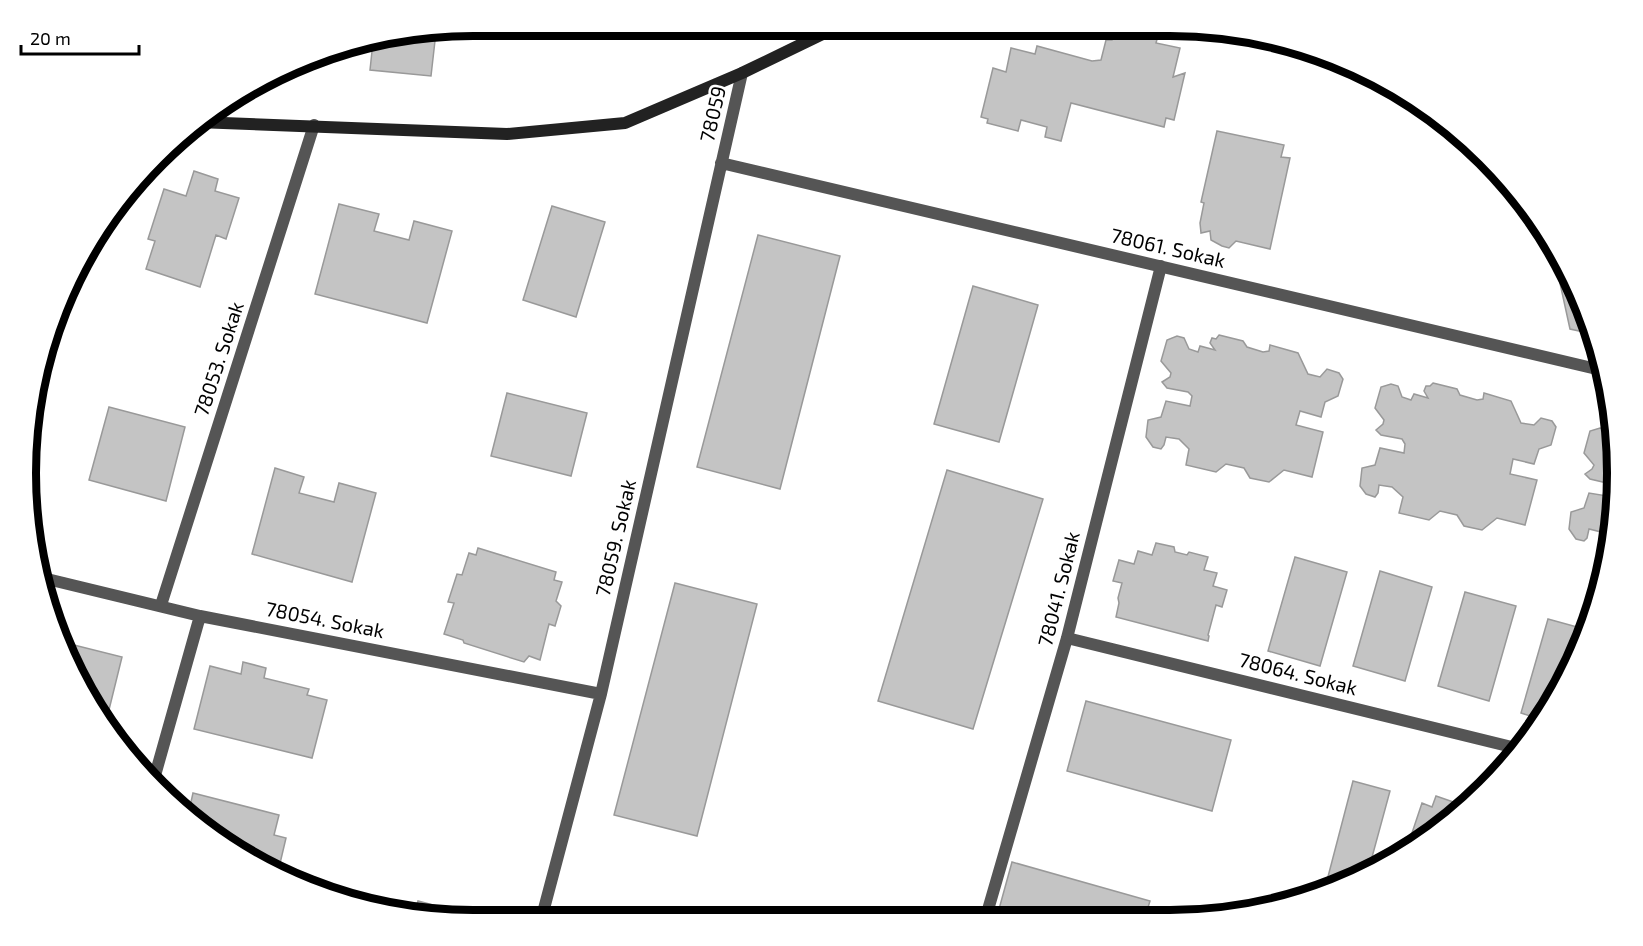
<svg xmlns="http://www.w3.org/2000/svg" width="1643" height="946" font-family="'Exo 2',sans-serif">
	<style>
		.building { fill: #c4c4c4; stroke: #999; stroke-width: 1.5 }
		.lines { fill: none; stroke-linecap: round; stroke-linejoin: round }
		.minor { stroke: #555; stroke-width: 12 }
		.secondary { stroke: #222; stroke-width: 12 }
		.labels { text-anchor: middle; stroke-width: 5; stroke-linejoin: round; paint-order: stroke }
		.street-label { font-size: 20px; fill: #000; stroke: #fff }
		.rim { fill: none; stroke: #000; stroke-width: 8 }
	</style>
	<rect width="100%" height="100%" fill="#fff"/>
	<path class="building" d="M 1132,27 L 1159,32 L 1156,43 L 1180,48 L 1173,77 L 1185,73 L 1174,120 L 1166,118 L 1164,127 L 1071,103 L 1061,141 L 1045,137 L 1047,127 L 1021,120 L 1018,131 L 987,123 L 988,119 L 981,117 L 993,68 L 1006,72 L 1011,48 L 1035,54 L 1037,46 L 1092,61 L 1101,60 L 1106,40 L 1112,40 L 1114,31 L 1131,35 Z
		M 436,32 L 431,76 L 370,70 L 373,42 Z
		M 1217,131 L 1284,145 L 1281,157 L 1290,158 L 1270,249 L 1236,241 L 1229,248 L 1222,246 L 1211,240 L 1210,231 L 1201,233 L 1200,223 L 1204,203 L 1201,202 Z
		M 194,171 L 218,179 L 215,191 L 239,198 L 226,239 L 216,235 L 200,287 L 146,269 L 155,241 L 148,239 L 164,189 L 186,196 Z
		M 339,204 L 379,214 L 374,231 L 409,240 L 414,221 L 452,231 L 427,323 L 315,294 Z
		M 552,206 L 605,222 L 576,317 L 523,300 Z
		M 758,235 L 840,256 L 780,489 L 697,467 Z
		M 1551,242 L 1583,301 L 1593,334 L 1570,329 Z
		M 973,286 L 1038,305 L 999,442 L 934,424 Z
		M 1219,335 L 1243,341 L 1247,347 L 1263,352 L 1269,351 L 1270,345 L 1298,353 L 1308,374 L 1320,377 L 1327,369 L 1339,373 L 1343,379 L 1338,396 L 1325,402 L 1321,417 L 1300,411 L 1296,425 L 1323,432 L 1312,477 L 1284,470 L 1269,482 L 1250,478 L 1244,468 L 1226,464 L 1216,472 L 1186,465 L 1189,449 L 1179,439 L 1166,437 L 1164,445 L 1161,449 L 1153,447 L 1146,437 L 1148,420 L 1161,417 L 1166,401 L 1190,406 L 1192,396 L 1188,392 L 1167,388 L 1162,382 L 1170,377 L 1171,373 L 1161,361 L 1167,340 L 1177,336 L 1184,338 L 1189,349 L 1198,352 L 1200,346 L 1215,350 L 1210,343 L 1212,338 L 1216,339 Z
		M 1433,383 L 1457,389 L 1460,395 L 1477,400 L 1483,399 L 1484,393 L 1511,401 L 1521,423 L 1534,425 L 1541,418 L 1552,421 L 1556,427 L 1551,445 L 1539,449 L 1534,464 L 1513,459 L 1510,474 L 1537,480 L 1525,525 L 1497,518 L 1482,530 L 1464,526 L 1457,515 L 1440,511 L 1429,520 L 1399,513 L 1403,497 L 1392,487 L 1379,485 L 1378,493 L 1375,497 L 1366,494 L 1360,486 L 1362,468 L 1375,465 L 1380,448 L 1404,453 L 1405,444 L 1402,439 L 1381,435 L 1376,430 L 1383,424 L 1384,420 L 1375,408 L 1381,387 L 1391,384 L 1398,386 L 1402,397 L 1411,400 L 1414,394 L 1428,398 L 1424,391 L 1426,386 L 1430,386 Z
		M 507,393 L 587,413 L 571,476 L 491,456 Z
		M 109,407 L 185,427 L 166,501 L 89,480 Z
		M 1600,428 L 1607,430 L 1612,441 L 1614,442 L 1617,473 L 1611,540 L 1601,532 L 1589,529 L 1587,538 L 1584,541 L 1576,539 L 1569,529 L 1571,512 L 1584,508 L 1589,493 L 1613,497 L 1615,488 L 1611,484 L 1590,479 L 1585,474 L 1592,469 L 1594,465 L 1584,453 L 1590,431 Z
		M 275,468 L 304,477 L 299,493 L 334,502 L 339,483 L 376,493 L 352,582 L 252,554 Z
		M 947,470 L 1043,499 L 973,729 L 878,701 Z
		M 1156,543 L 1174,547 L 1175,552 L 1187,555 L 1189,552 L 1208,557 L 1204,570 L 1217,573 L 1213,586 L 1227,590 L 1222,607 L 1216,605 L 1208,635 L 1209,636 L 1208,641 L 1116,617 L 1119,603 L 1118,598 L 1122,583 L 1113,581 L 1119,560 L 1134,564 L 1138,551 L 1152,555 Z
		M 478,548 L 556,572 L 554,580 L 562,582 L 556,601 L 561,606 L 555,626 L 549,624 L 540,660 L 529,656 L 524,662 L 464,643 L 463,640 L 444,634 L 454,603 L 448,602 L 457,574 L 462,575 L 469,553 L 476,555 Z
		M 1295,557 L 1347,572 L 1320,666 L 1268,651 Z
		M 1380,571 L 1432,587 L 1405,681 L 1353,666 Z
		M 675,583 L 757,604 L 697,836 L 614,815 Z
		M 1465,592 L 1516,606 L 1489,701 L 1438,686 Z
		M 1548,619 L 1588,630 L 1584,644 L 1543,720 L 1521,713 Z
		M 62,642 L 122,657 L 106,722 Z
		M 243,662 L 266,668 L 264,678 L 309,689 L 307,695 L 327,700 L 312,758 L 194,729 L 210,666 L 241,674 Z
		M 1086,701 L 1231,740 L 1212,811 L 1067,771 Z
		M 1353,781 L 1390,791 L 1368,872 L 1324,892 Z
		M 193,793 L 279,815 L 274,835 L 286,838 L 278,872 L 225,845 L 187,810 L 189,811 Z
		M 1436,796 L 1465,806 L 1406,851 L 1422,803 L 1432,807 Z
		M 1012,862 L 1150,901 L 1144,920 L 996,920 Z
		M 392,901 L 416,908 L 418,901 L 448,909 L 443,920 L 385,908 L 390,908 Z"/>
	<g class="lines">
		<path class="minor" d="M 721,163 L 1605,371
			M 43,578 L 200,616 L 601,694
			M 161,605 L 314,125
			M 1067,638 L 1520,749
			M 154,779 L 200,616
			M 541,920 L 601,694 L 742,73
			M 985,920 L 1067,638 L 1161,266"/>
		<path class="secondary" d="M 197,122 L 507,134 L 625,123 L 742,73 L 839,26"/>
	</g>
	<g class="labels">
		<g class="street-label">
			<text transform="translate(713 114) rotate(-77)" y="7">78059</text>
			<text transform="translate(1168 248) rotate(13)" y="7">78061. Sokak</text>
			<text transform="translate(219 359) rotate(-72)" y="7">78053. Sokak</text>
			<text transform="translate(616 538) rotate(-77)" y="7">78059. Sokak</text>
			<text transform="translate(1059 589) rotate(-76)" y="7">78041. Sokak</text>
			<text transform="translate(325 620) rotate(11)" y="7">78054. Sokak</text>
			<text transform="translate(1298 674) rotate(14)" y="7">78064. Sokak</text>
		</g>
	</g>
	<path d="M0 0H1643V946H0ZM473 36H1170A437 437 0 0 1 1607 473V473A437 437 0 0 1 1170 910H473A437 437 0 0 1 36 473V473A437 437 0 0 1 473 36Z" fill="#fff" fill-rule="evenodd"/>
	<path class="rim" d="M473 36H1170A437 437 0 0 1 1607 473V473A437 437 0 0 1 1170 910H473A437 437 0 0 1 36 473V473A437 437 0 0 1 473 36Z"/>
	<path d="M21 45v9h118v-9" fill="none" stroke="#000000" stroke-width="3"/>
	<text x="30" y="45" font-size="18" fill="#000000" stroke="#ffffff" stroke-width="4.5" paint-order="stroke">20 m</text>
</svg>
